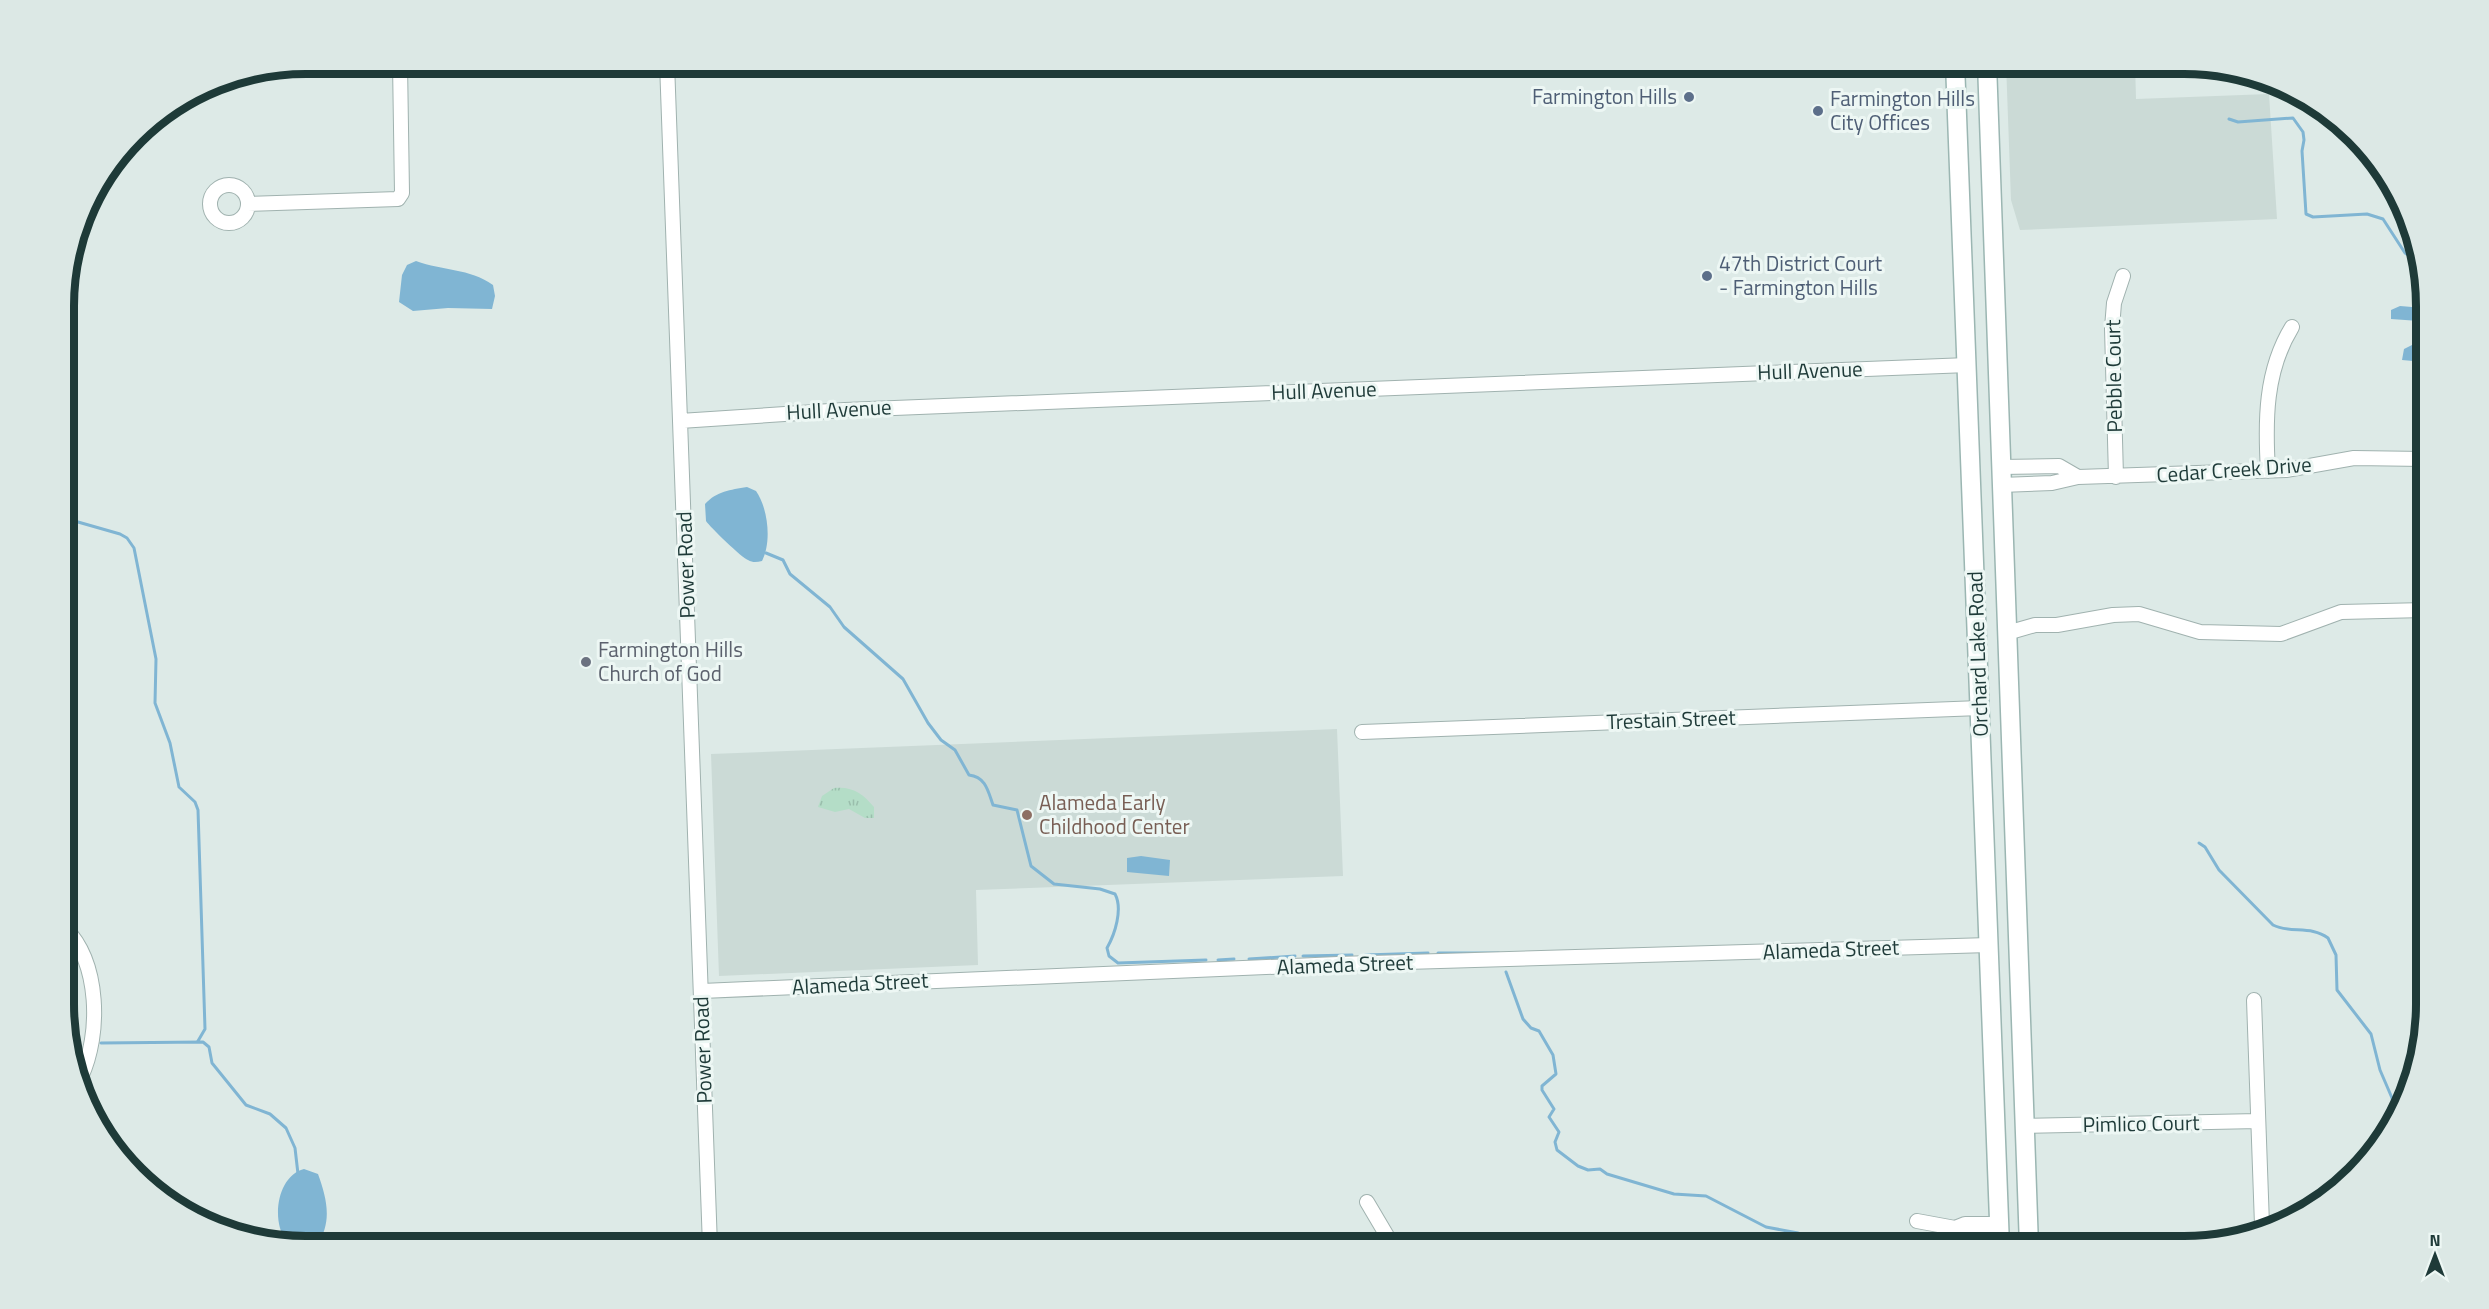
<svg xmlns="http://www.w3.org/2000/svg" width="2489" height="1309" font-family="'Titillium Web',sans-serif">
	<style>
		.built { fill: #cbdad6 }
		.park { fill: url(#park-tufts) }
		.water { fill: #80b5d3 }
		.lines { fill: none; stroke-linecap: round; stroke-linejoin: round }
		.stream { stroke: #80b5d3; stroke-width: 3 }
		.street-casing { stroke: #a0b2af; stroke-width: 16 }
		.secondary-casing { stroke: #9bb6b2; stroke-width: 21 }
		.street { stroke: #fff; stroke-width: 14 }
		.secondary { stroke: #fff; stroke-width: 18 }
		.service-dot { fill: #5c6f8a; stroke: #edf7f4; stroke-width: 2 }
		.worship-dot { fill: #6b7280; stroke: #edf7f4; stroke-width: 2 }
		.education-dot { fill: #8d6e63; stroke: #edf7f4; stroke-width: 2 }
		.labels { text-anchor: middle; stroke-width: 6; stroke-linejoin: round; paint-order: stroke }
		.service-label { font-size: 21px; fill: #4e5e75; stroke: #edf7f4; text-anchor: start }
		.street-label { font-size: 21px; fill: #1e3a38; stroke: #edf7f4 }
		.worship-label { font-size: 21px; fill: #5b616d; stroke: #edf7f4; text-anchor: start }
		.education-label { font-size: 21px; fill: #785e54; stroke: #edf7f4; text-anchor: start }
		.rim { fill: none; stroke: #1e3a38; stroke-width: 8 }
	</style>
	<defs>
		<pattern id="park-tufts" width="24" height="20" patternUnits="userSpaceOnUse" patternTransform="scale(1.5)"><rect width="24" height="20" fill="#b4ddc7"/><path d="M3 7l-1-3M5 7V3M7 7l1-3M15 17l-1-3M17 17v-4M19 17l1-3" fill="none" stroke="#9abeac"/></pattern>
	</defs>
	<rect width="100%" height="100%" fill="#ddeae7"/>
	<path class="built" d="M 2006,63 L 2135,63 L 2136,99 L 2269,94 L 2277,219 L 2020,230 L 2011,200 Z
		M 1337,729 L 1343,876 L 976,890 L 978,965 L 719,976 L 711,754 Z"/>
	<path class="park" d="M 834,788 C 853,786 863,794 874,807 L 874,818 L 865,818 L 849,809 L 835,812 L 818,807 L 822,796 Z"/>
	<path class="water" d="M 416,261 C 443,271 469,268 493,285 L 495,296 L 492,309 L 448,308 L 413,311 L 399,302 L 402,275 L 407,265 Z
		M 2400,306 L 2424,308 L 2424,325 L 2419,321 L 2391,319 L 2391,310 Z
		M 2424,339 L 2424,362 L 2402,360 L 2404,349 Z
		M 747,487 L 756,491 C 768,508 772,542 762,561 C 757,562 753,563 748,560 C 742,558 710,527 706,521 L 705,504 C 717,491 730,490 747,487 Z
		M 1141,856 L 1170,860 L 1169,876 L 1127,872 L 1127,858 Z
		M 304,1169 L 318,1174 C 327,1199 333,1223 316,1246 L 286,1241 C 271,1220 277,1176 304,1169 Z"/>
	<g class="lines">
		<path class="stream" d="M 2229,119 L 2238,122 L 2293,118 L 2303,132 L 2304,140 L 2302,151 L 2306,214 L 2313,217 L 2367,214 L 2383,219 L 2405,253 L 2420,263
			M 64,518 L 120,534 L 127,538 L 134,548 L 156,659 L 155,703 L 170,743 L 179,787 L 195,802 L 198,810 L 205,1029 L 198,1041
			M 766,553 L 783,560 L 790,574 L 830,607 L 844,627 L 903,679 L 928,723 L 941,740 L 955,750 L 969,775 C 986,777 988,791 993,805 L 1017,810 L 1031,866 L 1054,884 L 1100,889 L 1115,894 C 1123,909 1115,934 1107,948 L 1109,956 L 1118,963 L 1206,960
			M 2199,843 L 2205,847 L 2219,870 L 2273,925 C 2290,934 2311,925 2328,938 L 2336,955 L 2337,990 L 2371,1034 L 2380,1070 L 2392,1098 L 2395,1119
			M 1438,953 L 1499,953
			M 1365,955 L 1428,953
			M 1303,956 L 1352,955
			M 1249,959 L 1295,956
			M 1218,960 L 1234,959
			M 1506,972 L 1523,1019 L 1531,1028 L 1539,1031 L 1553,1055 L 1556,1074 L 1542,1086 L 1542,1090 L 1554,1109 L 1549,1117 L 1559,1132 L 1555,1142 L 1557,1150 L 1578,1166 L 1588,1170 L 1600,1169 L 1607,1174 L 1674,1194 L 1706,1196 L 1766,1227 L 1798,1233 L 1799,1246
			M 101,1043 L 203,1042 L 209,1047 L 212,1063 L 246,1105 L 270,1114 L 286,1128 L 295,1148 L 298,1174
			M 316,1239 L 318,1243 L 336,1243 L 341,1246"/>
		<defs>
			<path id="street" d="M 667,63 L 710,1246
				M210 204a19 19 0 1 1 38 0a19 19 0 1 1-38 0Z
				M 248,204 L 398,199 L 402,193 L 400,63
				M 680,421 L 845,410 L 1968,365
				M 2000,467 L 2059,466 L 2078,477
				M 2268,471 C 2265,421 2265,371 2292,327
				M 2116,477 L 2112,328 L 2114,303 L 2123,276
				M 2001,485 L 2052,483 L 2078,477 L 2286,470 L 2354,458 L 2424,459
				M 2007,633 L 2035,625 L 2057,625 L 2113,615 L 2139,614 L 2200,632 L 2281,634 L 2341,612 L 2425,610
				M 1362,732 L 1980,708
				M 65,928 C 100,963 101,1034 81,1077
				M 702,991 L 1338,964 L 1989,945
				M 2254,1000 L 2262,1225
				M 2025,1126 L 2258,1121
				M 1367,1202 L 1393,1246
				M 1917,1221 L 1955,1228 L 1964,1236 L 2000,1237
				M 1955,1228 L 1965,1224 L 1999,1224"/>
			<path id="secondary" d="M 1955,63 L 2000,1246
				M 1987,63 L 2029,1246"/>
		</defs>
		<use href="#street" class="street-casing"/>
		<use href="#secondary" class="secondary-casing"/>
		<use href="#street" class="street"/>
		<use href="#secondary" class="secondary"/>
	</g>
	<g class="service-dot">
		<circle cx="1689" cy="97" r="6"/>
		<circle cx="1818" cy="111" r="6"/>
		<circle cx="1707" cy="276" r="6"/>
	</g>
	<circle class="worship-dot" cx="586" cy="662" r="6"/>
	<circle class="education-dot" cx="1027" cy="815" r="6"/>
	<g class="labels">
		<g class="service-label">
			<text x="1677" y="104" text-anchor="end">Farmington Hills</text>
			<text x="1830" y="106">Farmington Hills<tspan x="1830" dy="24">City Offices</tspan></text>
			<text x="1719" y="271">47th District Court<tspan x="1719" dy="24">- Farmington Hills</tspan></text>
		</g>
		<g class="street-label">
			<text transform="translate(1810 371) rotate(-2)" y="7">Hull Avenue</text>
			<text transform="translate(2114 376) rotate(-91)" y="7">Pebble Court</text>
			<text transform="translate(1324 391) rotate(-2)" y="7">Hull Avenue</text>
			<text transform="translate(839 410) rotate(-3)" y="7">Hull Avenue</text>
			<text transform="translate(2234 470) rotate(-4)" y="7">Cedar Creek Drive</text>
			<text transform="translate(686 565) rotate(-92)" y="7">Power Road</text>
			<text transform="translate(1978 654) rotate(-92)" y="7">Orchard Lake Road</text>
			<text transform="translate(1671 720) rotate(-2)" y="7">Trestain Street</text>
			<text transform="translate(1831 950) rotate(-2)" y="7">Alameda Street</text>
			<text transform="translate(1345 965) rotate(-2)" y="7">Alameda Street</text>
			<text transform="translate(860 984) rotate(-3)" y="7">Alameda Street</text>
			<text transform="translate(703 1050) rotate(-92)" y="7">Power Road</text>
			<text transform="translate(2141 1124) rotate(-1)" y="7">Pimlico Court</text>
		</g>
		<g class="worship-label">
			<text x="598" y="657">Farmington Hills<tspan x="598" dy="24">Church of God</tspan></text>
		</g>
		<g class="education-label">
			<text x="1039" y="810">Alameda Early<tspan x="1039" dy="24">Childhood Center</tspan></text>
		</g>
	</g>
	<path d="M0 0H2489V1309H0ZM306 74H2184A232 232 0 0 1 2416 306V1004A232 232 0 0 1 2184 1236H306A232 232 0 0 1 74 1004V306A232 232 0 0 1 306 74Z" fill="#dce8e5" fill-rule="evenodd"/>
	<path class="rim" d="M306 74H2184A232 232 0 0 1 2416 306V1004A232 232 0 0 1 2184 1236H306A232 232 0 0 1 74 1004V306A232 232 0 0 1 306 74Z"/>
	<g transform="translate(2435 1255)" stroke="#edf7f4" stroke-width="4.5" paint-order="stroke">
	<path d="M0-4.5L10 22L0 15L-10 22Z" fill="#1e3a38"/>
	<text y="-9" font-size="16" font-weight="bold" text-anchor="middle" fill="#1e3a38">N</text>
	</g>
</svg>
